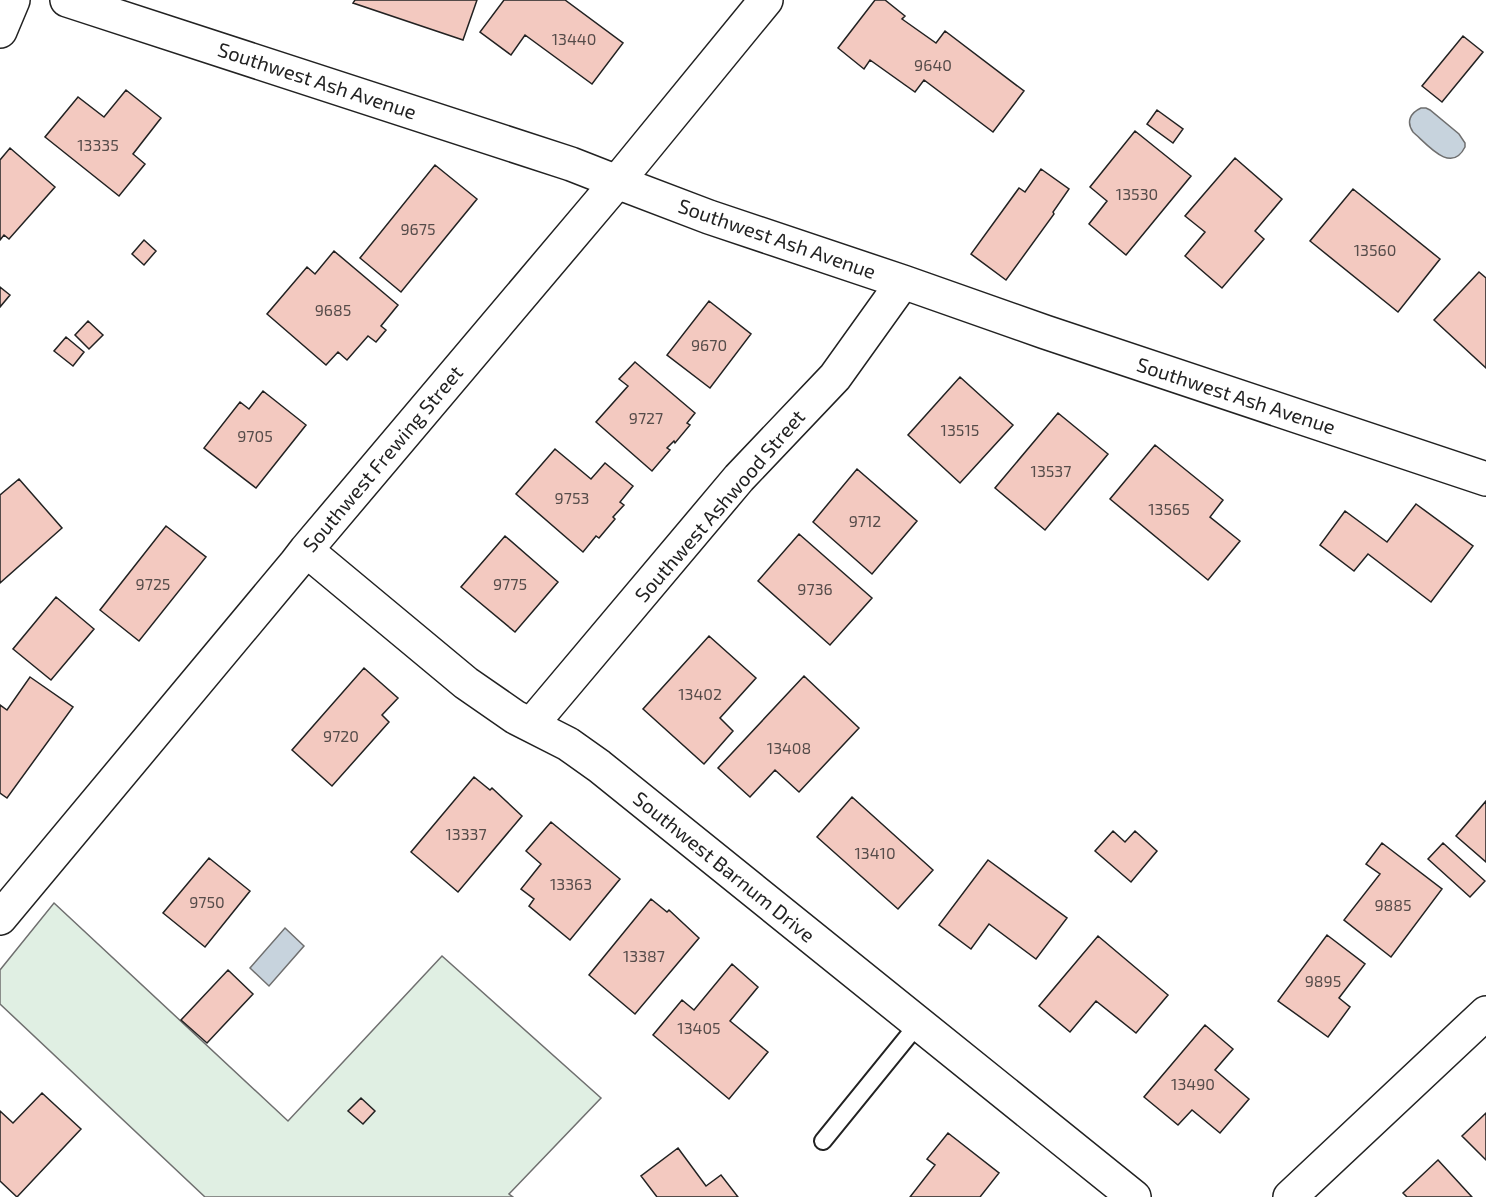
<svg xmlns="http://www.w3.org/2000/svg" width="1486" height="1197" font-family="'Exo 2',sans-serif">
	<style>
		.green { fill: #e0efe3; stroke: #6f6f6f; stroke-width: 1.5 }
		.water { fill: #c7d3dd; stroke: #6f6f6f; stroke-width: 1.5 }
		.building { fill: #f3c9c0; stroke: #222; stroke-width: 1.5 }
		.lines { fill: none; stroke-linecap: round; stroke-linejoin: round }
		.service-casing { stroke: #222; stroke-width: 20 }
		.minor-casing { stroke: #222; stroke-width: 36 }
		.service { stroke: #fff; stroke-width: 16 }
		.minor { stroke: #fff; stroke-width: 33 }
		.labels { text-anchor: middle; stroke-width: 4.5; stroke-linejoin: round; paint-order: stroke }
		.number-label { font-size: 16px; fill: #564c4a }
		.street-label { font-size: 20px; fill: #222; stroke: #fff }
	</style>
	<rect width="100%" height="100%" fill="#fff"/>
	<path class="green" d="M 54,903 L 288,1121 L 442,956 L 601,1098 L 509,1194 L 513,1197 L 205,1197 L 0,1004 L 0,970 Z"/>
	<path class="water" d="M 1421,108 L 1426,108 L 1430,110 L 1459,134 L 1465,143 L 1465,147 C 1451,175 1427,144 1413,132 C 1406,122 1410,113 1421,108 Z
		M 285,928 L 304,946 L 269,986 L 250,968 Z"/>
	<path class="building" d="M 355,0 L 477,0 L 463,40 L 353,3 Z
		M 504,0 L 565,0 L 623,43 L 592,84 L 525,35 L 511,55 L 480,32 Z
		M 875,0 L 885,0 L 905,16 L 902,19 L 936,43 L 945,31 L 1024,91 L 993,132 L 924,80 L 915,92 L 870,60 L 864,69 L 838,48 Z
		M 1463,36 L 1483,52 L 1442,102 L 1422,86 Z
		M 126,90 L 161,118 L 133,154 L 145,164 L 119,196 L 45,137 L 78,97 L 104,117 Z
		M 1157,110 L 1183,129 L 1173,143 L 1147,124 Z
		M 1135,131 L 1191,176 L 1126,255 L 1089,224 L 1107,201 L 1090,187 Z
		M 10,148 L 55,187 L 9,239 L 4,235 L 0,240 L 0,160 Z
		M 1235,158 L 1282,199 L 1255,231 L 1264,239 L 1222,288 L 1185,256 L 1205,232 L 1185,216 Z
		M 435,165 L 477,199 L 401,292 L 360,258 Z
		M 1041,169 L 1069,189 L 1053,212 L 1054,214 L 1006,280 L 971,254 L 1019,188 L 1025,192 Z
		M 1353,189 L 1440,259 L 1398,312 L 1310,241 Z
		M 144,240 L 156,251 L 144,265 L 132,254 Z
		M 334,251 L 398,305 L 381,326 L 386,330 L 376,342 L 368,336 L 347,360 L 338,352 L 326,365 L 267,314 L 307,267 L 315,274 Z
		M 1479,272 L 1486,278 L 1486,368 L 1434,320 Z
		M 0,287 L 10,295 L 0,307 Z
		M 709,301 L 751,334 L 710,388 L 667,355 Z
		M 88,321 L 103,335 L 89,349 L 75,335 Z
		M 66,337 L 84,352 L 73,366 L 54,351 Z
		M 635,362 L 695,413 L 687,423 L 690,425 L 675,443 L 674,441 L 667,448 L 670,450 L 652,471 L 596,422 L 628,386 L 619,379 Z
		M 960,377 L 1013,425 L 960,483 L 908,435 Z
		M 263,391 L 306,425 L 256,488 L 204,448 L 240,402 L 249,409 Z
		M 1058,413 L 1108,454 L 1045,530 L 995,488 Z
		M 1155,445 L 1223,500 L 1210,517 L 1240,541 L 1208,580 L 1110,499 Z
		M 555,449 L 591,479 L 605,463 L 633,486 L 620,502 L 624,505 L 613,517 L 615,519 L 599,538 L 596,536 L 583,552 L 516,494 Z
		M 857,469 L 917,521 L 872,574 L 813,522 Z
		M 19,479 L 62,528 L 0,583 L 0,495 Z
		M 1416,504 L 1473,546 L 1431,602 L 1368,554 L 1354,571 L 1320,545 L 1345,511 L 1387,542 Z
		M 166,526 L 206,557 L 139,641 L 100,610 Z
		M 799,534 L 872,598 L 830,645 L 758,581 Z
		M 505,536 L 558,582 L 515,632 L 461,587 Z
		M 56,597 L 94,629 L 51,680 L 13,649 Z
		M 709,636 L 756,678 L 720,718 L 733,731 L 704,764 L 643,709 Z
		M 364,668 L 398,698 L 382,715 L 389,722 L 332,786 L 292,750 Z
		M 804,676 L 859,728 L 799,792 L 775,770 L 750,797 L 718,768 Z
		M 30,677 L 73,707 L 7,798 L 0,793 L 0,705 L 7,710 Z
		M 474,777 L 490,790 L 492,788 L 522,816 L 458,892 L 411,852 Z
		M 852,797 L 933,870 L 898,909 L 817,837 Z
		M 1486,801 L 1486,862 L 1456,836 Z
		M 551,822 L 620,879 L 570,940 L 529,906 L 534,899 L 521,889 L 541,864 L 526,851 Z
		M 1113,831 L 1125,842 L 1135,831 L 1157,851 L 1131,882 L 1095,851 Z
		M 1382,843 L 1442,889 L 1391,957 L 1344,920 L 1380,874 L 1366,864 Z
		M 1443,843 L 1485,881 L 1470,897 L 1428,859 Z
		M 209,858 L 250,891 L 205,947 L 163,913 Z
		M 988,860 L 1067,918 L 1036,959 L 989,924 L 971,949 L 939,925 Z
		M 651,899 L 667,912 L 669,910 L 699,938 L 635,1014 L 589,975 Z
		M 1327,935 L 1365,964 L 1339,998 L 1350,1007 L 1328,1037 L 1278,1001 Z
		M 1098,936 L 1168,995 L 1136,1033 L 1096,1001 L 1070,1032 L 1039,1006 Z
		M 732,964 L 758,987 L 730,1021 L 768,1052 L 729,1099 L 653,1035 L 682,1000 L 694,1010 Z
		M 228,970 L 253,994 L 207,1043 L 181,1020 Z
		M 1205,1025 L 1233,1049 L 1215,1070 L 1249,1099 L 1220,1133 L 1192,1110 L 1178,1125 L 1144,1097 Z
		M 42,1093 L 81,1129 L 17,1197 L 0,1181 L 0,1111 L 13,1123 Z
		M 361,1098 L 375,1111 L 363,1124 L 348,1111 Z
		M 1486,1113 L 1486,1160 L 1462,1136 Z
		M 948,1133 L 999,1173 L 980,1197 L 910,1197 L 935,1165 L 927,1159 Z
		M 678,1148 L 706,1186 L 721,1175 L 738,1197 L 657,1197 L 641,1176 Z
		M 1438,1160 L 1472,1197 L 1407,1197 L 1403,1193 Z"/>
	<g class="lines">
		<defs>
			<path id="service" d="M 823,1141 L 918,1024"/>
			<path id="minor" d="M 67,0 L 571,164 L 617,182 L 709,217 L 903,282 L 1045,332 L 1486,479
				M 0,31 L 13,0
				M 306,550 L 466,683 L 515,717 L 568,744 L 599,766 L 1134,1197
				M 531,725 L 739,478 L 835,377 L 903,282
				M 0,918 L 296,563 L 306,550 L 617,182 L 766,0
				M 1290,1197 L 1486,1013"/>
		</defs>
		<use href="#service" class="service-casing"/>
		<use href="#minor" class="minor-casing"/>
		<use href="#service" class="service"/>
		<use href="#minor" class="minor"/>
	</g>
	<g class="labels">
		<g class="number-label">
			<text x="574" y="45">13440</text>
			<text x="933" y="71">9640</text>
			<text x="98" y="151">13335</text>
			<text x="1137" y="200">13530</text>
			<text x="418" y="235">9675</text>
			<text x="1375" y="256">13560</text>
			<text x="333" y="316">9685</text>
			<text x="709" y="351">9670</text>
			<text x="646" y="424">9727</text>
			<text x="960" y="436">13515</text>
			<text x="255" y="442">9705</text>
			<text x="1051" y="477">13537</text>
			<text x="572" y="504">9753</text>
			<text x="1169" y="515">13565</text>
			<text x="865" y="527">9712</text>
			<text x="153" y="590">9725</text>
			<text x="510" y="590">9775</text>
			<text x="815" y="595">9736</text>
			<text x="700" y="700">13402</text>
			<text x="341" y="742">9720</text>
			<text x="789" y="754">13408</text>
			<text x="466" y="840">13337</text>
			<text x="875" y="859">13410</text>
			<text x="571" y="890">13363</text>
			<text x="207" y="908">9750</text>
			<text x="1393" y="911">9885</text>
			<text x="644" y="962">13387</text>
			<text x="1323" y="987">9895</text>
			<text x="699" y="1034">13405</text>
			<text x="1193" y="1090">13490</text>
		</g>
		<g class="street-label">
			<text transform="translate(317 81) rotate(18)" y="7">Southwest Ash Avenue</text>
			<text transform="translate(777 239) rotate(19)" y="7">Southwest Ash Avenue</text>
			<text transform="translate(1236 396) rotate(18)" y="7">Southwest Ash Avenue</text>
			<text transform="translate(383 459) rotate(-50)" y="7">Southwest Frewing Street</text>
			<text transform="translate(720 506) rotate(-49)" y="7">Southwest Ashwood Street</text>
			<text transform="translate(724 867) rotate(39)" y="7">Southwest Barnum Drive</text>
		</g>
	</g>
</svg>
